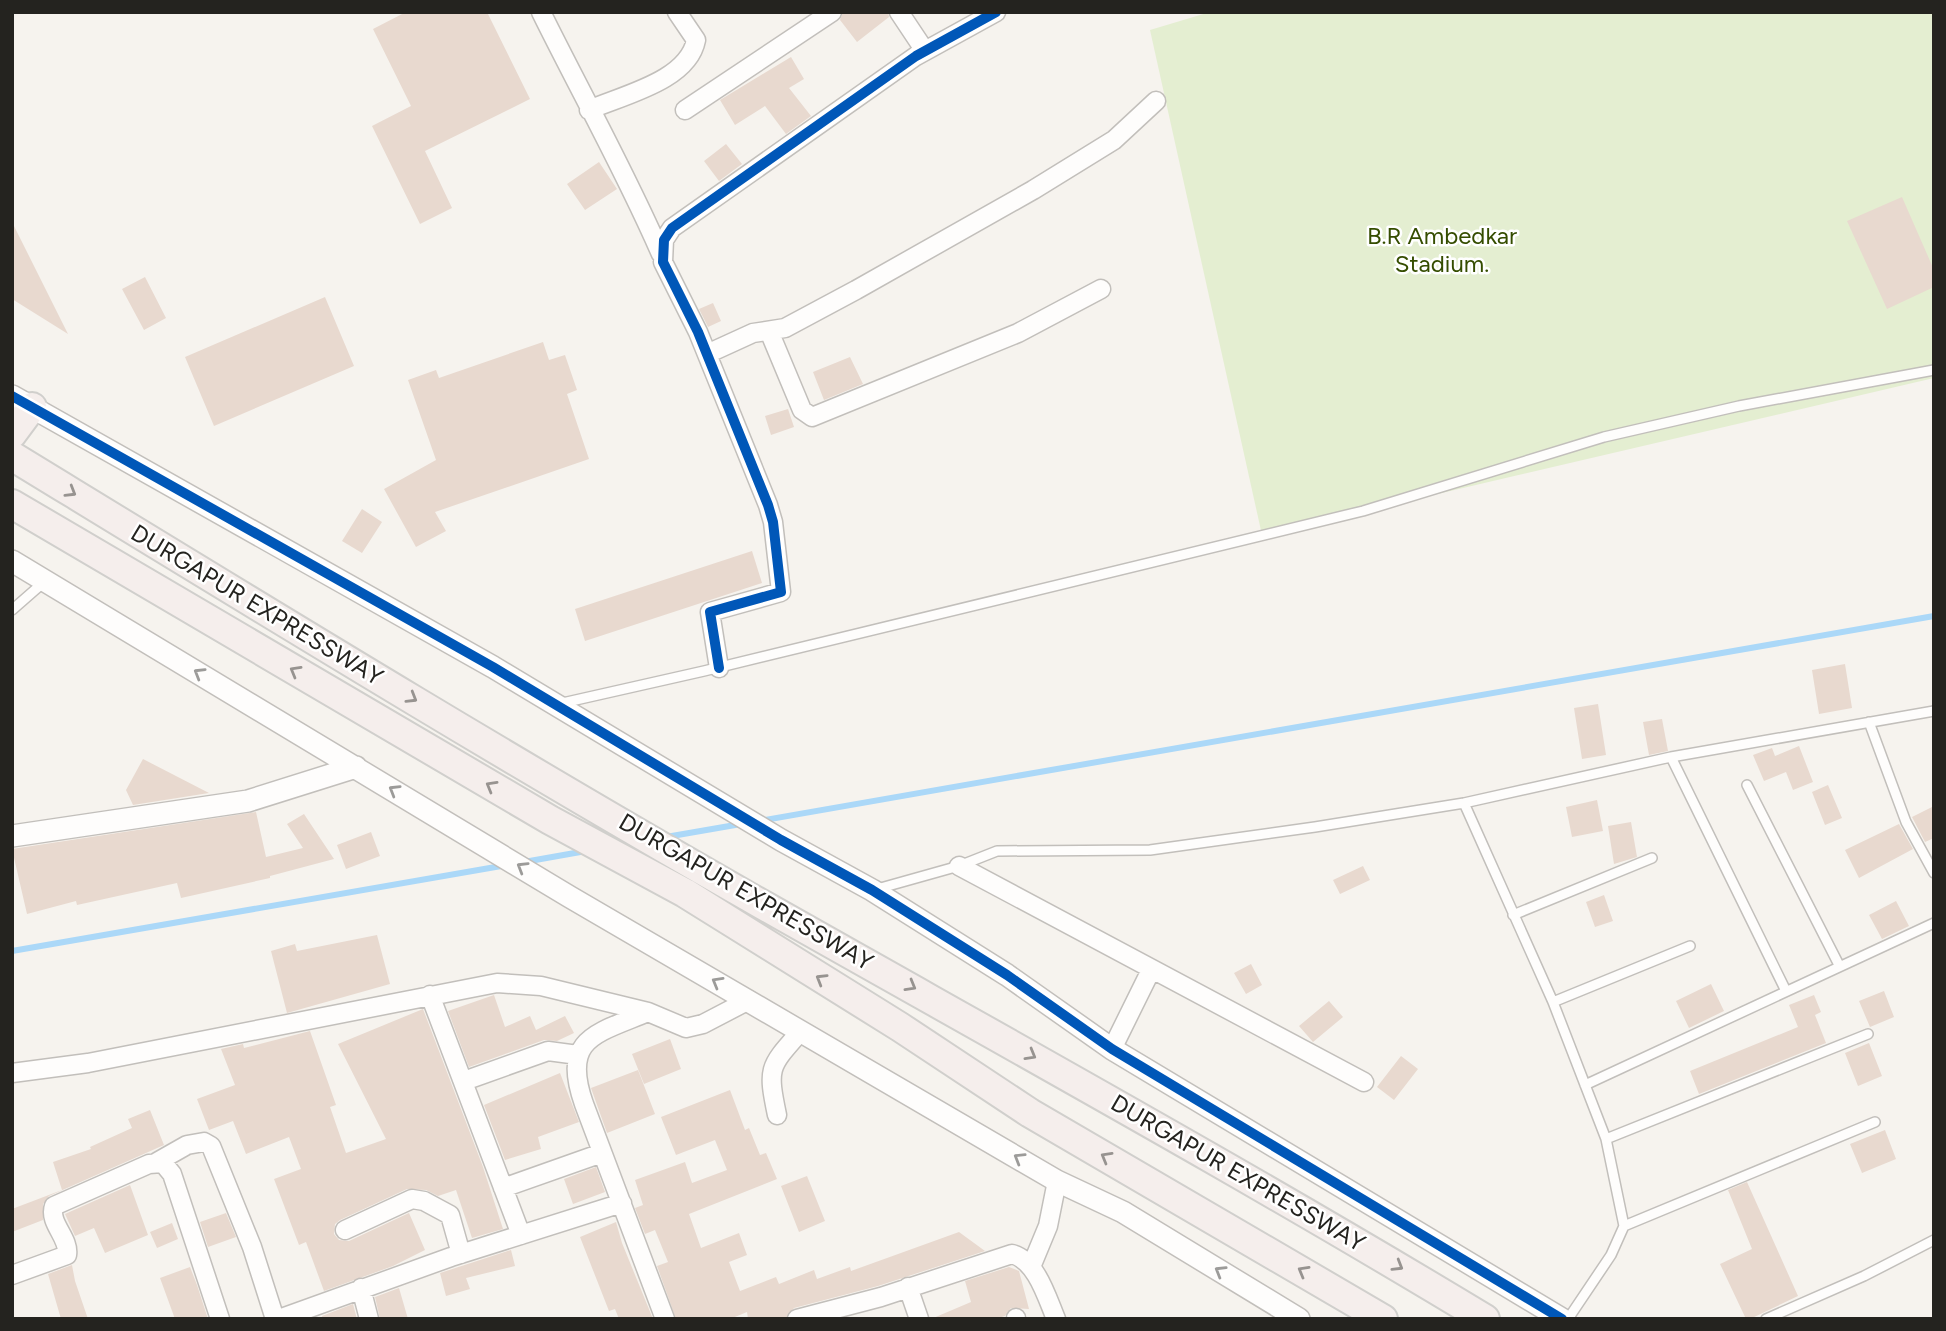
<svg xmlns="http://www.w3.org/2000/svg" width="1946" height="1331" font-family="Figtree,sans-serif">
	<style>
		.green { fill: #e4eed1 }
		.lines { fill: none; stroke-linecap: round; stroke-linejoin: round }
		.stream { stroke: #abd8f8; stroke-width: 6 }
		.building { fill: #e8d9cf }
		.service-casing { stroke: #c2bfbb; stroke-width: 12 }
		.minor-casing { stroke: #c2bfbb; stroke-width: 21 }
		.tertiary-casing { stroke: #c2bfbb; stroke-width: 24 }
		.trunk-casing { stroke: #d0cfcc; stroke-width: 32 }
		.service { stroke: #fefdfc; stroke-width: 9 }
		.minor { stroke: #fefdfc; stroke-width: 18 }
		.tertiary { stroke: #fefdfc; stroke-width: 21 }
		.trunk { stroke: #f5eeec; stroke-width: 28 }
		.cycleway-casing { stroke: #fff; stroke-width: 15 }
		.cycleway { stroke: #0057b8; stroke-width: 10 }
		.oneway { stroke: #979390 }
		.oneway2 { stroke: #9c9b99 }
		.labels { text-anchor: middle; stroke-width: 5; stroke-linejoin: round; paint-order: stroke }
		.park-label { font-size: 24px; fill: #354d00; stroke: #fff }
		.street-label { font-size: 24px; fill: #24231f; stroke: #fff }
	</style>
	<rect width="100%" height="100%" fill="#f6f3ee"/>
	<path class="green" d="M 1210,12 L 1934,12 L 1934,378 L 1262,535 L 1150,30 Z"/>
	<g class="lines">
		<path class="stream" d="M 759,821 L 1934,616
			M 666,837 L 741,824
			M 524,862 L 586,851
			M 12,951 L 507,865"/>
	</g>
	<path class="building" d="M 406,12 L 487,12 L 530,99 L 425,151 L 452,208 L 420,224 L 372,126 L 411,106 L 373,29 Z
		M 843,12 L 888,12 L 889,17 L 857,42 L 840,20 Z
		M 791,57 L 804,79 L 789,88 L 811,116 L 786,134 L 765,106 L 735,125 L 720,100 Z
		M 726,144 L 742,164 L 719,181 L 704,161 Z
		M 599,162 L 617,189 L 585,210 L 567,184 Z
		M 1902,197 L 1934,270 L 1934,287 L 1887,309 L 1847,221 Z
		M 12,222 L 68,334 L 12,299 Z
		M 145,277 L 166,318 L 144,330 L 122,289 Z
		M 325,297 L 354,366 L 214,426 L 185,357 Z
		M 713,303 L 721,321 L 708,327 L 699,309 Z
		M 543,342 L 549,360 L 565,355 L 577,390 L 567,394 L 589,459 L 435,512 L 446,531 L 416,547 L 384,489 L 436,460 L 408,380 L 436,370 L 439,378 Z
		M 850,357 L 863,384 L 824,400 L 813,372 Z
		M 788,409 L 794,427 L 771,435 L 765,416 Z
		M 362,509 L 382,522 L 362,553 L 342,541 Z
		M 752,551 L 762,583 L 585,641 L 575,609 Z
		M 1845,664 L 1852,708 L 1819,714 L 1812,670 Z
		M 1598,704 L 1606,755 L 1582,759 L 1574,708 Z
		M 1662,719 L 1668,751 L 1649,755 L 1643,722 Z
		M 1799,746 L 1813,782 L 1793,790 L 1786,772 L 1764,781 L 1753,755 L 1772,748 L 1775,756 Z
		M 143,759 L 209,793 L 133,805 L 126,790 Z
		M 1828,785 L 1842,818 L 1825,825 L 1812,792 Z
		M 1597,800 L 1603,831 L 1572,837 L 1566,807 Z
		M 1934,806 L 1934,838 L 1925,842 L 1912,817 Z
		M 256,812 L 266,857 L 303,848 L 287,824 L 304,814 L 334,859 L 270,876 L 270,878 L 181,898 L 177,883 L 77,905 L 76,901 L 27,914 L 12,849 Z
		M 1631,822 L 1637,857 L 1614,864 L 1608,826 Z
		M 1899,824 L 1913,849 L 1859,878 L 1845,850 Z
		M 371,832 L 380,856 L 346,869 L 337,845 Z
		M 1363,866 L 1370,880 L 1340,894 L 1333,880 Z
		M 1604,895 L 1613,921 L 1595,927 L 1586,902 Z
		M 1896,901 L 1909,926 L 1882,939 L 1869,915 Z
		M 377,935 L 390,984 L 287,1013 L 271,951 L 295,944 L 297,951 Z
		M 1251,964 L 1262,985 L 1246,994 L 1234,973 Z
		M 1711,984 L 1724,1011 L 1689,1028 L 1676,1001 Z
		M 1884,991 L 1894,1017 L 1870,1027 L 1859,1001 Z
		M 494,995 L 505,1027 L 530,1016 L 536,1030 L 565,1016 L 574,1033 L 557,1041 L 544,1040 L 469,1067 L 448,1011 Z
		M 1814,995 L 1821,1012 L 1815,1015 L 1826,1043 L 1699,1094 L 1690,1071 L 1798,1027 L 1789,1005 Z
		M 1329,1001 L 1343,1017 L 1313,1042 L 1299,1026 Z
		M 423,1009 L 483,1167 L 503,1229 L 472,1238 L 456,1190 L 438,1196 L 426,1190 L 407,1189 L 340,1220 L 335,1224 L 334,1234 L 339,1240 L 349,1241 L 409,1213 L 425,1250 L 393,1266 L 324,1291 L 306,1242 L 299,1245 L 274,1179 L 301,1169 L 289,1137 L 246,1154 L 233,1121 L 209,1130 L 197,1099 L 235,1085 L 221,1049 L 243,1044 L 244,1048 L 310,1031 L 336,1105 L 330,1107 L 346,1153 L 386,1139 L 338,1044 Z
		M 670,1039 L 681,1069 L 644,1084 L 632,1054 Z
		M 1869,1043 L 1882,1076 L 1858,1086 L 1845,1053 Z
		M 1401,1056 L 1418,1069 L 1394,1100 L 1377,1087 Z
		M 638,1070 L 655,1114 L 607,1133 L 591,1088 Z
		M 560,1073 L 579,1122 L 538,1137 L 541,1149 L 505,1160 L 484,1105 Z
		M 730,1090 L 745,1130 L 749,1128 L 760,1155 L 766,1153 L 777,1179 L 689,1214 L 701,1248 L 739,1233 L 747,1255 L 729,1262 L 740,1291 L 776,1277 L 779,1284 L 814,1270 L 817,1279 L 850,1267 L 851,1271 L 959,1232 L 985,1251 L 878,1286 L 794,1308 L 786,1319 L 748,1319 L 747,1312 L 730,1319 L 676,1319 L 657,1266 L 668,1262 L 655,1230 L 645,1234 L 635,1208 L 643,1205 L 635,1180 L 685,1162 L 692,1183 L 727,1170 L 715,1140 L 676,1155 L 661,1117 Z
		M 150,1110 L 164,1145 L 49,1196 L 43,1204 L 43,1220 L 12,1232 L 12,1209 L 62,1190 L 53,1162 L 91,1149 L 90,1147 L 132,1128 L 128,1119 Z
		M 1885,1130 L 1896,1159 L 1862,1173 L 1850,1144 Z
		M 596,1167 L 605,1192 L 573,1204 L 564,1179 Z
		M 807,1176 L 825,1221 L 799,1232 L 781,1186 Z
		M 1747,1182 L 1798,1296 L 1750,1319 L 1746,1319 L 1720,1264 L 1752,1249 L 1728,1190 Z
		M 130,1185 L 148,1235 L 105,1253 L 94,1228 L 75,1236 L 65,1214 Z
		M 226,1213 L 236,1237 L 208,1247 L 200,1222 Z
		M 616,1222 L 622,1243 L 653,1319 L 619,1319 L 615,1309 L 609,1311 L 580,1237 Z
		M 172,1223 L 178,1239 L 157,1248 L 150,1232 Z
		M 511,1250 L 515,1266 L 466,1278 L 470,1289 L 446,1296 L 440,1273 Z
		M 72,1265 L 75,1281 L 88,1319 L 61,1319 L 48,1274 Z
		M 190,1267 L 197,1285 L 208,1319 L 175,1319 L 160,1278 Z
		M 1009,1267 L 1019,1271 L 1029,1309 L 1011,1308 L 1005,1316 L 995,1319 L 931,1319 L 971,1302 L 965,1281 Z
		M 399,1288 L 408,1319 L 380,1319 L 375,1297 Z
		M 353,1304 L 357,1319 L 323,1319 L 322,1316 Z"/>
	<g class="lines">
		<defs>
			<path id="service" d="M 12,610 L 44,582
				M 558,704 L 704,671 L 1363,511 L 1604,437 L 1739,406 L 1934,370
				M 1869,722 L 1906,822 L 1934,873
				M 1671,757 L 1785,989
				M 1747,785 L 1839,965
				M 1464,803 L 1553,1002 L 1606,1139 L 1624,1226 L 1611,1255 L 1568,1319
				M 877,889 L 959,866 L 997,851 L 1150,850 L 1315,827 L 1464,803 L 1671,757 L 1934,711
				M 1513,915 L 1652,858
				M 1553,1002 L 1690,946
				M 1585,1085 L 1934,923
				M 1606,1139 L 1868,1034
				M 1624,1226 L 1875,1122
				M 1766,1319 L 1864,1276 L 1934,1240"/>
			<path id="minor" d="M 541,12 C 581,93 625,171 661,254
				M 899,12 L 925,51
				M 589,110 C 623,95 688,81 696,40 L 677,12
				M 685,110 L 832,12
				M 769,331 L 802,410 L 812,417 L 1018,333 L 1101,289
				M 707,354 L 753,333 L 785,328 L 856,290 L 1033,190 L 1114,140 L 1156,101
				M 719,668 L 710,612 L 781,592 L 773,522 L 768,505 L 698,332 L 663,262 L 664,240 L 672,228 L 916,56 L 996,12
				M 959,866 L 1364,1082
				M 430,995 L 521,1235
				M 648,1012 C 595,1034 561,1038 584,1104 L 665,1319
				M 1112,1049 L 1151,970
				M 12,1073 L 88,1063 L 497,983 L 541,986 L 648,1012 L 686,1028 L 703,1024 L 749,1000
				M 464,1081 L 548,1051 L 578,1055
				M 777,1115 C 767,1067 769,1067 801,1031
				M 157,1162 L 187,1145 L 204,1142 L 211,1146 L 252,1247 L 275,1319
				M 503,1188 L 602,1153
				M 345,1230 L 412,1199 L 424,1201 L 450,1215 L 461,1254
				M 1031,1267 L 1048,1226 L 1057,1181
				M 12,1275 L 67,1255 C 70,1238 48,1223 54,1206 L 149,1164 L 163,1163 L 172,1174 L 220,1319
				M 908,1287 L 919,1319
				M 361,1288 L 369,1319
				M 1016,1318 L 1016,1319
				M 279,1319 L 451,1257 L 622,1203
				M 797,1319 L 881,1297 L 1012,1254 C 1037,1261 1047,1298 1056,1319"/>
			<path id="tertiary" d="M 12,396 L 493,667 L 781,840 L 872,890 L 1007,975 L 1112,1049 L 1562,1319
				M 12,561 L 570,897 L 1057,1181 L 1123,1212 L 1299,1319
				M 12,836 L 248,801 L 356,767"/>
			<path id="trunk" d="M 12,434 L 32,407
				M 12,456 C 261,608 510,761 763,905 C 1005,1042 1247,1175 1485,1319
				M 12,504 L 550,820 L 685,893 L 900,1027 L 1030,1113 L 1383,1319"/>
		</defs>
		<use href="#service" class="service-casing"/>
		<use href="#minor" class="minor-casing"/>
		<use href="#tertiary" class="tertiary-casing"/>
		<use href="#trunk" class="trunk-casing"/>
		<use href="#service" class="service"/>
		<use href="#minor" class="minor"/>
		<use href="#tertiary" class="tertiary"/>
		<use href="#trunk" class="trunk"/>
		<defs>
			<path id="cycleway" d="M 12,396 L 493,667 L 781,840 L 872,890 L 1007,975 L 1112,1049 L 1562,1319
				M 719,668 L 710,612 L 781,592 L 773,522 L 768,505 L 698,332 L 663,262 L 664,240 L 672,228 L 916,56 L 996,12"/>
		</defs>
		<use href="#cycleway" class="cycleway-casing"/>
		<use href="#cycleway" class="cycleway"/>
	</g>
	<defs><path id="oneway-chevron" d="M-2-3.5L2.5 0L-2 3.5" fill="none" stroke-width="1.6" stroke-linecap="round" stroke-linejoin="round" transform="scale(1.75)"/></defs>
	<g class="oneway">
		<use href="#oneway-chevron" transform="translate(71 492) rotate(31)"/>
		<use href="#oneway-chevron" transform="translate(295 671) rotate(-150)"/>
		<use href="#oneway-chevron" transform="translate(412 698) rotate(31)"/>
		<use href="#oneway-chevron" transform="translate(491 786) rotate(-150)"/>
		<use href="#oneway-chevron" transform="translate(821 979) rotate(-149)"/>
		<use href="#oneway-chevron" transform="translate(911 986) rotate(30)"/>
		<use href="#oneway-chevron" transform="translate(1031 1055) rotate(30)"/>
		<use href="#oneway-chevron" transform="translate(1106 1157) rotate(-150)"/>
		<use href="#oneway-chevron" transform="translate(1398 1266) rotate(31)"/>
		<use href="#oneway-chevron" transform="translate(1303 1271) rotate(-150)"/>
	</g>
	<g class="oneway2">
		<use href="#oneway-chevron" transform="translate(199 673) rotate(-149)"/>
		<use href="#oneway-chevron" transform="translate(394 790) rotate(-149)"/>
		<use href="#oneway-chevron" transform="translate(522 867) rotate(-149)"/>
		<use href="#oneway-chevron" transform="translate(717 982) rotate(-150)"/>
		<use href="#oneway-chevron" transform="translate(1019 1158) rotate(-149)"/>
		<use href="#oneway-chevron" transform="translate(1220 1271) rotate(-149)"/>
	</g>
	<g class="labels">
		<g class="park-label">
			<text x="1442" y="244">B.R Ambedkar<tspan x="1442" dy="28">Stadium.</tspan></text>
		</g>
		<g class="street-label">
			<text transform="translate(257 605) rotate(31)" y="8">DURGAPUR EXPRESSWAY</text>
			<text transform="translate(746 892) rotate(30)" y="8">DURGAPUR EXPRESSWAY</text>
			<text transform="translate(1238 1173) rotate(30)" y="8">DURGAPUR EXPRESSWAY</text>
		</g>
	</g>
	<rect width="1946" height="1331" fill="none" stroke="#24231f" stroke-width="28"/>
</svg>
